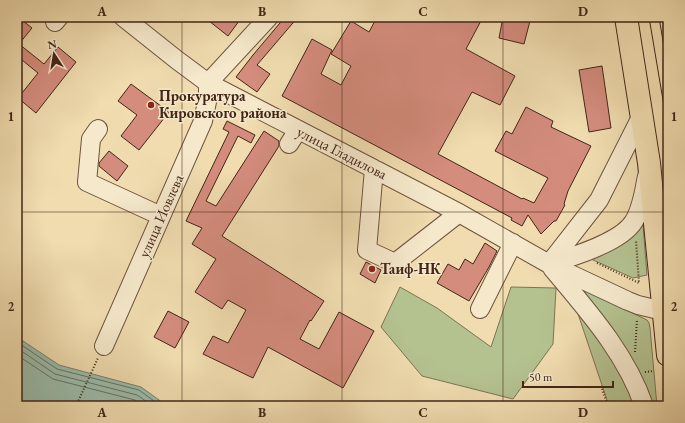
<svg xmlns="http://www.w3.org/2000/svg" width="685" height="423" font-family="'EB Garamond',serif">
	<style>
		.green { fill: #b4c290; stroke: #7c7454 }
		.water { fill: #9abcaa; stroke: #778070 }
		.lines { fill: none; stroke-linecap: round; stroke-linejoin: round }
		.shore { stroke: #6e7061; stroke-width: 1 }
		.building { fill: #d48c7d; stroke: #432518 }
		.minor-casing { stroke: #6e533e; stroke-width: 20 }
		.major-casing { stroke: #432518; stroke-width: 24 }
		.path { stroke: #432518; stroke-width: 2; stroke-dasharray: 1 2; stroke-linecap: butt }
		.minor { stroke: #f5e8cb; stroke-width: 18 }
		.major { stroke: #f0dcaf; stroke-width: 22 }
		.tram { stroke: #432518; stroke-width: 1 }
		.grid { fill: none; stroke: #432518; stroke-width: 1; stroke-opacity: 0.55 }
		.poi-dot { fill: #8f2418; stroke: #f5e8cb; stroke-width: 1.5 }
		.labels { text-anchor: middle; stroke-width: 3; stroke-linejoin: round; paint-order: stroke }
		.poi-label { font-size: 15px; font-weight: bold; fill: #432518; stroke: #f5e8cb; text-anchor: start }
		.street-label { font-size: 15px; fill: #432518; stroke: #f5e8cb }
		.neatline { fill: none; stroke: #432518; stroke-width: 1.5 }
		.grid-label { font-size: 13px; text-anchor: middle; font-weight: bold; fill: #432518 }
	</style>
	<rect width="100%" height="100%" fill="#f0dcaf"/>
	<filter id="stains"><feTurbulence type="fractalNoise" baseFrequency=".005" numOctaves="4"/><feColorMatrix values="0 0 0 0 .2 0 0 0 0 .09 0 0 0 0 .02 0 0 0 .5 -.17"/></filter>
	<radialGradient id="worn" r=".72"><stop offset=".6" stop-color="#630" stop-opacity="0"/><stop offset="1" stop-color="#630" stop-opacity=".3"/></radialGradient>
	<path class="green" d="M 639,221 L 643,225 L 647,275 L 633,278 L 591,259 L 590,257 Z
		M 400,287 L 437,308 L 491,347 L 511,287 L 556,288 L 553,344 L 513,399 L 422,376 L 381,327 Z
		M 579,288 L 581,288 L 647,320 L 649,323 L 650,328 L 657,406 L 653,406 L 642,381 Z
		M 572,296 L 595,326 L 638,406 L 609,406 Z"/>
	<path class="water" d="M 17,337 L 59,365 L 141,387 L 166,405 C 179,403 195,398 206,406 L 17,406 Z"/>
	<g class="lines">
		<path class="shore" d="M 17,342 L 57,369 L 139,390 L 161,406
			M 17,348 L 55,374 L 137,395 L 153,406
			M 17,355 L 53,379 L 135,400 L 143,406"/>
	</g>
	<path class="building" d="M 17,17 L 18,17 L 32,28 L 19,44 L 44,64 L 58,47 L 76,62 L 36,113 L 18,98 L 38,73 L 17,56 Z
		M 204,17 L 242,17 L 228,36 Z
		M 285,17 L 298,17 L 257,65 L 270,74 L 257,92 L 236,77 L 253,55 Z
		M 377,17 L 483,17 L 466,49 L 515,76 L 500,105 L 472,92 L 438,154 L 522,199 L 523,198 L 534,203 L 548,178 L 495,151 L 506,131 L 512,134 L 526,107 L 553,121 L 551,127 L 591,146 L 568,191 L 564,204 L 565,205 L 556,221 L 554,221 L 541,234 L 528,215 L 522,226 L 511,220 L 512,218 L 282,96 L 312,39 L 332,50 L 321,74 L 341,85 L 351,66 L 331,54 L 351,21 L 369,32 Z
		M 503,17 L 531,17 L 524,44 L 499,38 Z
		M 602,66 L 611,128 L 589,132 L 579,70 Z
		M 131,84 L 169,112 L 139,150 L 121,136 L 137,115 L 118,101 Z
		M 227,121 L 255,135 L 251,143 L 238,136 L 206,201 L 216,206 L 264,131 L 279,141 L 279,146 L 222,236 L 324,301 L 311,321 L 310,320 L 300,339 L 319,349 L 339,312 L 374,331 L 343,388 L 268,347 L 253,378 L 203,354 L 213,336 L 228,343 L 246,310 L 228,300 L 222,309 L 195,292 L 216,259 L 192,244 L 202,228 L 186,221 L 229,132 L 223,129 Z
		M 109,151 L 128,166 L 117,181 L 99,166 L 99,163 Z
		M 485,243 L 497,251 L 489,267 L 469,301 L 437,283 L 448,264 L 459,270 L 465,259 L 473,264 Z
		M 366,262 L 381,270 L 375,283 L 360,274 Z
		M 168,311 L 189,322 L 175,348 L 154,337 Z"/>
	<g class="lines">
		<defs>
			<path id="minor" d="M 123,17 L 177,60 L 208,83 L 459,213 L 549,264 L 628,301 L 638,305 L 663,311
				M 55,22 L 59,17
				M 208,83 L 269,17
				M 98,129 L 91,139 L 87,182 L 161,216
				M 289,144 L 298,130
				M 374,169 L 367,250 L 395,263 L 459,213
				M 549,264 L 599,200 L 642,115
				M 549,264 C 572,257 622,242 634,221 C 642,208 644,191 647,176
				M 552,268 C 587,310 626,353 644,406
				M 480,309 L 513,243
				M 104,346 L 203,121 L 208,97 L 208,83"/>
			<path id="major" d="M 626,17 L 649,163 L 668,355"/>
		</defs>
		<use href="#minor" class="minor-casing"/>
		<use href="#major" class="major-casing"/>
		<path class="path" d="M 597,263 L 639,283 L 636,240
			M 635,352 L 637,320
			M 645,372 L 654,371
			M 601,386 L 608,406
			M 76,406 L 98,358"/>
		<use href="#minor" class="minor"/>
		<use href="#major" class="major"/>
		<path class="tram" d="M 649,17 L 667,124 L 668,141
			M 659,17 L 668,71"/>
	</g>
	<path class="grid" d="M 182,17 L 182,406M 342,17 L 342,406M 503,17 L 503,406M 17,212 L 668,212"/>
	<g class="poi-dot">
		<circle cx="151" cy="105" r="4"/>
		<circle cx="372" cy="269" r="4"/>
	</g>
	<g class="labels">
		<g class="poi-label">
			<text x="159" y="101">Прокуратура<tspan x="159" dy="17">Кировского района</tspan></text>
			<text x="380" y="274">Таиф-НК</text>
		</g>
		<g class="street-label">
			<text transform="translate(342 153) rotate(27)" y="5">улица Гладилова</text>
			<text transform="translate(161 216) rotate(-66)" y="5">улица Иовлева</text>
		</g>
	</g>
	<rect width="685" height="423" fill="none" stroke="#f0dcaf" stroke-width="44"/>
	<g transform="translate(54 54) rotate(348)" stroke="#f5e8cb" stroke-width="3" paint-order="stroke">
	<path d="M0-3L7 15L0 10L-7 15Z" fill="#432518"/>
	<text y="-6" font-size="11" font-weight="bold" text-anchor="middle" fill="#432518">N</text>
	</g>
	<path d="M523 381v6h90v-6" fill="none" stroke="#432518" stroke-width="2"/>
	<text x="529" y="381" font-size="12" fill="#432518" stroke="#f5e8cb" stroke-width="3" paint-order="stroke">50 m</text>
	<rect x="22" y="22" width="641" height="379" class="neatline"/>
	<g class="grid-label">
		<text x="102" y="16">A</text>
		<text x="262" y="16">B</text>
		<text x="423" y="16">C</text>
		<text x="583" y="16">D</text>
		<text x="11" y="121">1</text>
		<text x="674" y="121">1</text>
		<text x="11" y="311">2</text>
		<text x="674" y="311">2</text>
		<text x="102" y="417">A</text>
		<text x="262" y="417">B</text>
		<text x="423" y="417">C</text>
		<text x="583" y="417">D</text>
	</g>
	<rect width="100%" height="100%" filter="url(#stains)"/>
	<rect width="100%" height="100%" fill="url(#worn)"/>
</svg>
